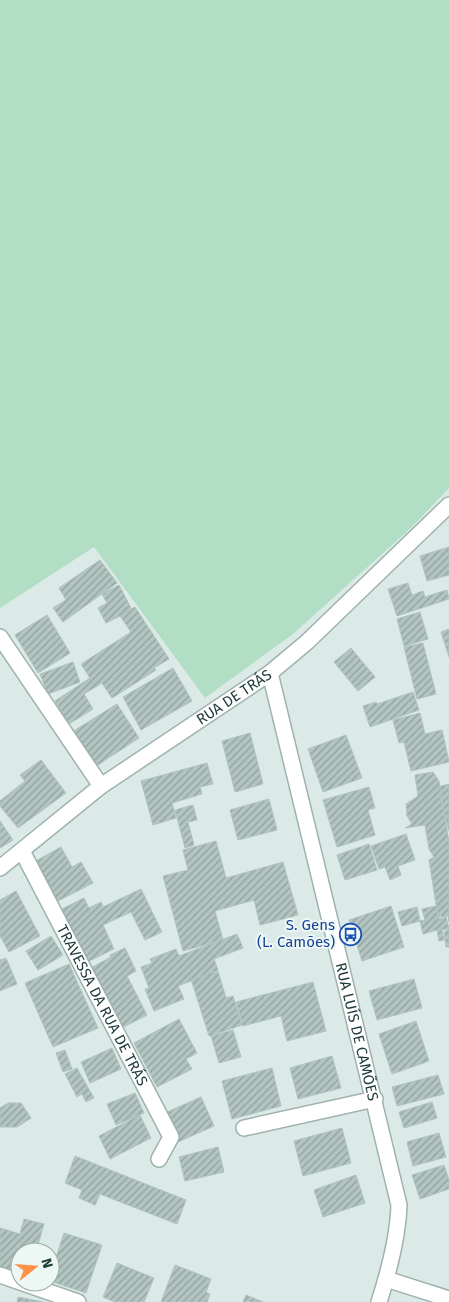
<svg xmlns="http://www.w3.org/2000/svg" width="449" height="1302" font-family="'Fira Sans',sans-serif">
	<style>
		.green { fill: #b2dec6 }
		.building { fill: url(#building-hatch); stroke: #aec4bf }
		.lines { fill: none; stroke-linecap: round; stroke-linejoin: round }
		.minor-casing { stroke: #9fb2af; stroke-width: 18 }
		.minor { stroke: #fff; stroke-width: 15 }
		.labels { text-anchor: middle; stroke-width: 4; stroke-linejoin: round; paint-order: stroke }
		.street-label { font-size: 15px; fill: #1d3b38; stroke: #edf7f4 }
		.transit-label { font-size: 15px; fill: #164399; stroke: #edf7f4; text-anchor: end }
	</style>
	<defs>
		<pattern id="building-hatch" width="6" height="6" patternUnits="userSpaceOnUse" patternTransform="scale(1.25)"><rect width="6" height="6" fill="#b2c5c0"/><path d="M-1 1l2-2M0 6l6-6M5 7l2-2" fill="none" stroke="#90a19d"/></pattern>
	</defs>
	<rect width="100%" height="100%" fill="#dceae7"/>
	<path class="green" d="M 0,0 L 449,0 L 449,488 L 412,527 L 293,634 L 205,698 L 94,547 L 0,608 Z"/>
	<path class="building" d="M 449,547 L 449,575 L 427,581 L 420,556 Z
		M 100,560 L 117,583 L 63,622 L 53,608 L 66,600 L 59,588 Z
		M 408,583 L 412,595 L 423,591 L 425,597 L 447,590 L 449,599 L 397,616 L 388,589 Z
		M 119,585 L 132,610 L 106,623 L 98,608 L 107,603 L 102,594 Z
		M 135,607 L 169,659 L 154,668 L 156,670 L 112,698 L 102,683 L 84,694 L 93,709 L 69,724 L 55,701 L 90,678 L 81,664 L 131,632 L 120,616 Z
		M 420,612 L 428,639 L 404,646 L 397,619 Z
		M 47,615 L 70,653 L 38,673 L 15,635 Z
		M 449,629 L 449,657 L 441,632 Z
		M 423,643 L 436,694 L 417,699 L 404,647 Z
		M 351,648 L 375,677 L 358,691 L 334,662 Z
		M 73,662 L 80,682 L 48,694 L 40,674 Z
		M 173,668 L 192,701 L 141,730 L 123,697 Z
		M 413,692 L 419,710 L 370,727 L 363,706 L 376,702 L 377,704 Z
		M 117,704 L 139,738 L 95,767 L 72,732 Z
		M 420,713 L 425,734 L 442,730 L 449,762 L 411,771 L 404,742 L 399,743 L 393,720 Z
		M 250,733 L 263,784 L 235,792 L 222,741 Z
		M 346,735 L 362,778 L 323,792 L 308,749 Z
		M 41,760 L 66,793 L 18,828 L 0,806 L 0,801 L 25,781 L 20,775 Z
		M 207,763 L 213,784 L 200,787 L 202,794 L 172,803 L 176,818 L 153,825 L 141,781 Z
		M 433,772 L 439,781 L 449,842 L 449,922 L 448,916 L 438,917 L 429,860 L 434,857 L 429,849 L 425,825 L 405,828 L 412,824 L 407,816 L 406,804 L 418,796 L 415,775 Z
		M 449,784 L 449,831 L 437,787 Z
		M 369,787 L 375,808 L 368,810 L 375,835 L 337,847 L 323,800 Z
		M 269,799 L 277,830 L 238,840 L 230,810 Z
		M 193,805 L 197,820 L 188,822 L 194,845 L 185,848 L 175,810 Z
		M 0,821 L 13,840 L 0,848 Z
		M 406,834 L 415,860 L 398,866 L 401,875 L 390,880 L 385,867 L 379,869 L 371,846 Z
		M 216,841 L 226,878 L 283,862 L 298,915 L 260,925 L 254,900 L 215,911 L 223,940 L 183,951 L 163,876 L 188,870 L 183,850 Z
		M 369,844 L 377,870 L 345,880 L 337,855 Z
		M 61,847 L 72,867 L 81,862 L 93,883 L 56,902 L 34,862 Z
		M 141,889 L 162,932 L 145,940 L 131,912 L 103,925 L 114,949 L 83,964 L 58,911 L 84,898 L 89,908 L 101,902 L 103,907 Z
		M 16,891 L 40,936 L 9,952 L 0,936 L 0,900 Z
		M 391,906 L 404,947 L 362,961 L 349,920 Z
		M 436,906 L 439,919 L 446,917 L 449,928 L 442,930 L 444,940 L 439,941 L 437,930 L 423,934 L 420,921 L 425,920 L 422,909 Z
		M 417,907 L 420,921 L 402,926 L 398,912 Z
		M 449,928 L 449,947 L 446,947 L 444,932 Z
		M 237,934 L 243,948 L 214,959 L 218,970 L 178,986 L 184,999 L 154,1011 L 145,989 L 149,988 L 141,967 L 152,963 L 150,959 L 176,949 L 179,956 Z
		M 51,936 L 63,955 L 38,970 L 26,951 Z
		M 125,948 L 136,971 L 127,976 L 147,1015 L 120,1029 L 89,969 L 111,957 L 110,955 Z
		M 6,958 L 17,984 L 0,991 L 0,960 Z
		M 69,964 L 98,1028 L 53,1047 L 25,983 Z
		M 218,971 L 226,998 L 233,996 L 242,1025 L 209,1036 L 191,979 Z
		M 414,979 L 422,1008 L 377,1020 L 369,991 Z
		M 313,982 L 326,1031 L 287,1041 L 281,1016 L 243,1026 L 236,1002 Z
		M 179,1019 L 197,1053 L 186,1059 L 192,1069 L 157,1087 L 134,1043 Z
		M 416,1021 L 429,1061 L 392,1074 L 379,1034 Z
		M 233,1030 L 241,1057 L 219,1063 L 211,1036 Z
		M 112,1048 L 121,1069 L 90,1083 L 81,1062 Z
		M 65,1050 L 72,1069 L 63,1072 L 56,1053 Z
		M 332,1056 L 341,1088 L 298,1099 L 290,1068 Z
		M 77,1068 L 94,1098 L 86,1102 L 82,1094 L 77,1097 L 65,1074 Z
		M 272,1068 L 281,1106 L 232,1119 L 222,1081 Z
		M 438,1075 L 444,1094 L 397,1106 L 392,1087 Z
		M 135,1093 L 144,1113 L 116,1125 L 107,1104 Z
		M 201,1097 L 214,1126 L 178,1142 L 165,1113 Z
		M 432,1102 L 437,1118 L 404,1128 L 399,1112 Z
		M 8,1103 L 21,1103 L 31,1118 L 17,1127 L 0,1127 L 0,1108 Z
		M 140,1115 L 151,1138 L 110,1159 L 99,1136 Z
		M 342,1128 L 351,1163 L 303,1176 L 294,1141 Z
		M 439,1133 L 446,1157 L 413,1166 L 407,1142 Z
		M 218,1147 L 224,1172 L 185,1181 L 179,1157 Z
		M 75,1156 L 186,1200 L 177,1224 L 100,1194 L 95,1205 L 79,1198 L 82,1190 L 65,1183 Z
		M 444,1165 L 449,1180 L 449,1189 L 420,1199 L 412,1175 Z
		M 356,1175 L 365,1203 L 323,1217 L 314,1190 Z
		M 24,1219 L 44,1224 L 36,1252 L 20,1252 L 20,1273 L 0,1267 L 0,1228 L 20,1234 Z
		M 64,1233 L 102,1245 L 86,1293 L 50,1281 L 50,1276 Z
		M 117,1263 L 154,1278 L 144,1302 L 115,1302 L 103,1297 Z
		M 175,1265 L 211,1279 L 206,1292 L 210,1294 L 207,1302 L 161,1302 Z
		M 246,1295 L 263,1302 L 243,1302 Z
		M 18,1297 L 43,1302 L 17,1302 Z"/>
	<g class="lines">
		<defs>
			<g id="minor">
				<path d="M 0,637 L 101,786"/>
				<path id="s1" d="M 270,673 L 399,1205 C 398,1238 389,1271 379,1302"/>
				<path id="s2" d="M 22,851 L 171,1137 L 159,1159"/>
				<path id="s3" d="M 0,868 L 101,786 L 270,673 L 307,642 L 449,505"/>
				<path d="M 244,1128 L 375,1099"/>
				<path d="M 0,1275 L 78,1302"/>
				<path d="M 386,1279 L 449,1299"/>
			</g>
		</defs>
		<use href="#minor" class="minor-casing"/>
		<use href="#minor" class="minor"/>
	</g>
	<defs>
		<symbol id="bus-ring" viewBox="-11 -11 22 22"><circle r="9.5" fill="#edf7f4" stroke="#1a4fb4" stroke-width="1.5"/><path d="M-5-6H5V4H4V6H2V4H-2V6H-4V4H-5ZM-3.5-4V0h7V-4ZM-3.5 1.2v1.5H-2V1.2ZM2 1.2v1.5H3.5V1.2Z" fill="#1a4fb4"/></symbol>
	</defs>
	<g fill-rule="evenodd">
		<use href="#bus-ring" x="338" y="922" width="25" height="25"/>
	</g>
	<g class="labels">
		<g class="street-label">
			<text dy="5" stroke="none"><textPath href="#s3" startOffset="290">RUA DE TRÁS</textPath></text>
			<text dy="5" stroke="none"><textPath href="#s2" startOffset="174">TRAVESSA DA RUA DE TRÁS</textPath></text>
			<text dy="5" stroke="none"><textPath href="#s1" startOffset="369">RUA LUÍS DE CAMÕES</textPath></text>
		</g>
		<g class="transit-label">
			<text x="335" y="930">S. Gens<tspan x="335" dy="17">(L. Camões)</tspan></text>
		</g>
	</g>
	<g transform="translate(35 1267) rotate(73)"><circle r="24" fill="#edf7f4" stroke="#9aaca9"/>
	<path d="M0-4L9 19L0 12L-9 19Z" fill="#ff9246"/>
	<text y="-8" font-size="14" font-weight="bold" text-anchor="middle" fill="#1d3b38">N</text>
	</g>
</svg>
